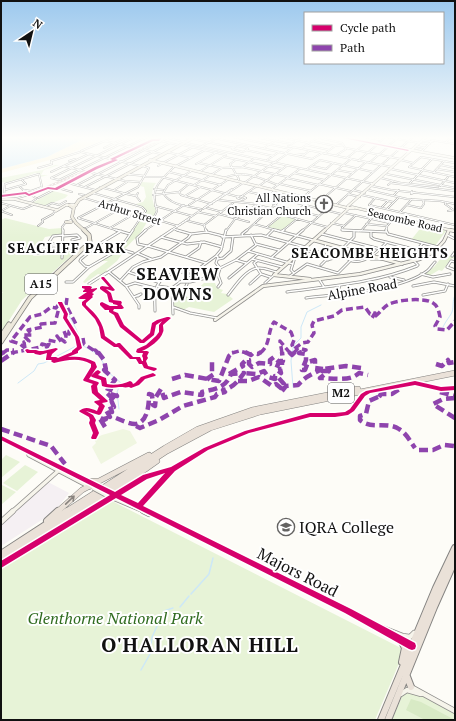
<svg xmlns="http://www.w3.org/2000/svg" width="456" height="721" font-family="'PT Serif',serif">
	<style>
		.industrial { fill: #f5f0f3 }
		.green { fill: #e7f3d7 }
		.forest { fill: #d8eac5 }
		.sand { fill: #fcf4d9 }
		.pitch { fill: #f0f6e1 }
		.water { fill: #cde8f7 }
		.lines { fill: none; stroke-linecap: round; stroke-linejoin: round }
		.stream-far1 { stroke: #cde8f7; stroke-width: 1 }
		.stream { stroke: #cde8f7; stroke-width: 1.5 }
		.street-far1-casing { stroke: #979795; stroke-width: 2 }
		.street-casing { stroke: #979795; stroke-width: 3 }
		.secondary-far3-casing { stroke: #8e8d8b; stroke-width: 3 }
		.secondary-far2-casing { stroke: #8e8d8b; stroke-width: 4 }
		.secondary-far1-casing { stroke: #8e8d8b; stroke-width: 5 }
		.secondary-casing { stroke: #8e8d8b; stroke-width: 6 }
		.primary-far1-casing { stroke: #858482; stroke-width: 3.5 }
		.primary-casing { stroke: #858482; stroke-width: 5 }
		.highway-far1-casing { stroke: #858482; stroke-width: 6 }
		.highway-casing { stroke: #858482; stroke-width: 8 }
		.street-far1 { stroke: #fffffe; stroke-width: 1 }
		.street { stroke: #fffffe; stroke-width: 1.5 }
		.secondary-far3 { stroke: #f6f4eb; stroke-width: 2 }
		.secondary-far2 { stroke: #f6f4eb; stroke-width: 2.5 }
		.secondary-far1 { stroke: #f6f4eb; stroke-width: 3.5 }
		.secondary { stroke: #f6f4eb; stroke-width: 4.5 }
		.primary-far1 { stroke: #ede9dc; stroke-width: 2.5 }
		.primary { stroke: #ede9dc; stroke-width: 3.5 }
		.highway-far1 { stroke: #eae1d8; stroke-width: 5 }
		.highway { stroke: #eae1d8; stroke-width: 6 }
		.rail-casing { stroke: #d9c6c7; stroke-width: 2 }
		.rail { stroke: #fff; stroke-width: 1; stroke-dasharray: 2; stroke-linecap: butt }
		.street-bridge-casing { stroke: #979795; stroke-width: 2; stroke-linecap: butt }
		.secondary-bridge-casing { stroke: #8e8d8b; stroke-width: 5; stroke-linecap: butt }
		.street-bridge { stroke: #fffffe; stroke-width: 1 }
		.secondary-bridge { stroke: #f6f4eb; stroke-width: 3.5 }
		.quiet-far1 { stroke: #8e44ad; stroke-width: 3.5; stroke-dasharray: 7 3.5; stroke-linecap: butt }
		.quiet { stroke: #8e44ad; stroke-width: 4.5; stroke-dasharray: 9 4.5; stroke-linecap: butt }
		.cycleway-casing { stroke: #fff; stroke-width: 3 }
		.cycleway { fill: #d6006c; fill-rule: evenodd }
		.oneway { stroke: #88837e }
		.labels { text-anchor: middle; stroke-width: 4; stroke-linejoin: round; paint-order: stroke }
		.far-poi-label { font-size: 11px; fill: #111; stroke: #fff; text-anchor: end }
		.far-street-label { font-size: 11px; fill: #111; stroke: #fff }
		.shield { fill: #fff; stroke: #585858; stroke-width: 1 }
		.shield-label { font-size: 12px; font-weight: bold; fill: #111 }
		.street-label { font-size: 13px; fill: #111; stroke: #fff }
		.far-district-label { font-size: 14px; font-weight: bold; letter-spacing: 1px; fill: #111; stroke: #fff }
		.near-poi-label { font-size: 16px; fill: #111; stroke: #fff; text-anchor: start }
		.near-street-label { font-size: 16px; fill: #111; stroke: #fff }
		.near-park-label { font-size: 16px; font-style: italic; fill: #2f6b1f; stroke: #fff }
		.district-label { font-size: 17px; font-weight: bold; letter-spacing: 1px; fill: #111; stroke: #fff }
		.near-district-label { font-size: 20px; font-weight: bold; letter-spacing: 1px; fill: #111; stroke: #fff }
	</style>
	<rect width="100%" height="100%" fill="#fdfcf7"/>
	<path class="industrial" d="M 46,481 L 69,493 L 54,512 L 1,546 L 1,522 Z"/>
	<path class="green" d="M 55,165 L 59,165 L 44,170 L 41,175 L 48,175 L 41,177 L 40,174 L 35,173 L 9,183 L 1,182 L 1,178 L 42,170 Z
		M 142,182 L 156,183 C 149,191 153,203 156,211 L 153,218 L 142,216 L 146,211 L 143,207 L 136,204 L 143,202 L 146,197 L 144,187 L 140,186 Z
		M 54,191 L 68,195 L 65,198 L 44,206 L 32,203 Z
		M 282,216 L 296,219 L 282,230 L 268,227 Z
		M 142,217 L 151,219 L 147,222 L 141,232 L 124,250 L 120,249 Z
		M 5,218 L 49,229 L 62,228 L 62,234 L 45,237 L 33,256 L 63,254 L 63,252 L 73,252 L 74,253 L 22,300 L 1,333 L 1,293 L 3,293 L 1,291 L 1,220 Z
		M 423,225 L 446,231 L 435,246 L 411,240 Z
		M 120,250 L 124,251 L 117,261 L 106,270 L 109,271 L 103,273 L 102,275 L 98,274 L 85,283 L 83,282 L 90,274 L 108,261 L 101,261 Z
		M 444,254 L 449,256 L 455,257 L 455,259 L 452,258 L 442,271 L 439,270 L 429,276 L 423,274 L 434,267 Z
		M 204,283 L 215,283 L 217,288 L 223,290 L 221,293 L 227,294 L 233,299 L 214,312 L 189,307 L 183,310 L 174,306 L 173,297 L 189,297 Z
		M 6,455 L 20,462 L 1,478 L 1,460 Z
		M 25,465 L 38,472 L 17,491 L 3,483 Z
		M 2,485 L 16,492 L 1,505 L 1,486 Z
		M 110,500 L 401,648 L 400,661 L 375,720 L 1,720 L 1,569 L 18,557 Z
		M 406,687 L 455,713 L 455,720 L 392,720 Z"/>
	<path class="forest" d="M 411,699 L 421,702 L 455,720 L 425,720 L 406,710 Z"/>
	<path class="sand" d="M 88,137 L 110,137 L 61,157 L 1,173 L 1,169 L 47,157 Z"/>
	<path class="pitch" d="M 123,429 L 130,431 L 137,443 L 101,464 L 92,447 L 96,443 L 94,439 L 102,435 Z"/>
	<path class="water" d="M 1,137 L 88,137 L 47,157 L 1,169 Z"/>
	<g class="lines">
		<path class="stream-far1" d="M 64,301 C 66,317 80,328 80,344 L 99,355 L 108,372 L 121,383 L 117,392 L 119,409
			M 443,327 C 445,322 451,315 452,312 C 454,306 452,302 455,295
			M 18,383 L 34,371 L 38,364 L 44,363 L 80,344
			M 293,387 L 291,361 L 292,352 L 294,345 L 301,338 L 301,327 L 307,312 L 321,305"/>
		<path class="stream" d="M 191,594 L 209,574 L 213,558
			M 180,607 L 189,596
			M 141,670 L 150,654 L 152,637 L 164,611 L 173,608"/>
		<defs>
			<path id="street-far1" d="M 142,137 L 157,140 L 162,137
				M 184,137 L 234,148
				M 209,137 L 312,159 L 322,153
				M 233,137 L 291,149
				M 280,137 L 309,143
				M 315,137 L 342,143 L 346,149 L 335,156
				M 364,137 L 381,140
				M 386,137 L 419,143
				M 168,138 L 185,142
				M 259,138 L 292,144
				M 448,138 L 455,139
				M 422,140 L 433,142
				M 431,140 L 455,144
				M 105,141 L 136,148
				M 162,141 L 178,145
				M 312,141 L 335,146 L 343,145
				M 446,142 L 452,137
				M 186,143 L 331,175
				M 378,143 L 386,137
				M 421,143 L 430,144
				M 292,144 L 302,137
				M 183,145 L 226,155
				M 306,145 L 329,150
				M 202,146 L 219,137
				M 237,146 L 247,148 L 248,149 L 243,152 L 232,149 Z
				M 288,146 L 391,167
				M 388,146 L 399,137
				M 417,146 L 425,148
				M 104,148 L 127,137
				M 264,148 L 281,137
				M 346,148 L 400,159
				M 415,148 L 422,150
				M 300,149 L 317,138
				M 145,150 L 161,154
				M 246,150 L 273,156
				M 81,151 L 114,137
				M 422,151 L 433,140
				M 81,152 L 140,166
				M 167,152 L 191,158
				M 285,153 L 294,147
				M 324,154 L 335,146
				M 296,155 L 304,154
				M 225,157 L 282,169
				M 301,157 L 309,151
				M 347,158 L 367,142
				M 112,159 L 153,140
				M 237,159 L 230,164 L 239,179 L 237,181
				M 267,160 L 279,152
				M 401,160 L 413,163
				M 69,161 L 75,159
				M 358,161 L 378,144
				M 163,163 L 193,147
				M 199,163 L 222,168
				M 369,163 L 389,146
				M 455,163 L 421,157 L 409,167 L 455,177
				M 196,164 L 217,152
				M 441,165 L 455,168
				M 63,166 L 125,181 L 141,182
				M 158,166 L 163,163
				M 176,166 L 205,150
				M 312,166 L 326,169 L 333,163
				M 242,167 L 255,158
				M 38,168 L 52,164 L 51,161 L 80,152
				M 307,169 L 320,160 L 373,172
				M 391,169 L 455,183
				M 437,169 L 455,172
				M 193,170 L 168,185 L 163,193 C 171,206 188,206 201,209
				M 337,170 L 353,173
				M 421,170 L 432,159
				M 51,172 L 89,154
				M 169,172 L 221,185
				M 199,172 L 225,156
				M 294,173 L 324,180
				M 433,173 L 444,161
				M 125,174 L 145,176
				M 332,174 L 351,159
				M 386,174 L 455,188
				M 211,175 L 222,168 L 242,167 L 288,177
				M 332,175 L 374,184
				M 145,177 L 162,177 L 239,197
				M 51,178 L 59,180 L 145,138
				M 51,178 L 135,137
				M 224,178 C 244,169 259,178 278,185
				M 287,178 L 318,185
				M 381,178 L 401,183 L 438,187
				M 68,183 L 95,190
				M 244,183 L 287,154
				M 391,183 L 455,191
				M 410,183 L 423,170
				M 5,184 L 39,174 L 42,187 L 31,191 L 24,190
				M 189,184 L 179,192 L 181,195 L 212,204
				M 280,184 L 311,191
				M 319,184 L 350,191
				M 77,185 L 169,137
				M 194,185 L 211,175
				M 388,185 L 393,181
				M 259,186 L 288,165
				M 372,186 L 391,190 L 455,197
				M 440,186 L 448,177
				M 20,187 L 27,193
				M 85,187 L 170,143
				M 100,187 L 123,193
				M 58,188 L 72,192
				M 154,189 L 163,190
				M 272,189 L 301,168
				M 5,190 L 26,184 L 22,180
				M 114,190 L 127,182
				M 353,190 L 365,193
				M 368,190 L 407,199 L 440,201 L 455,204
				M 412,191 L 411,194 L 415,192
				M 249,192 L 267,196
				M 93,193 L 142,207 L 146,211 L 142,215
				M 122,193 L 136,196 L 138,193
				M 29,194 L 36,198
				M 31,194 L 48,188 L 56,189
				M 79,194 L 84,195
				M 348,194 L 360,197
				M 153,195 L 179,192
				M 362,195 L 393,202
				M 1,196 L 21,193 L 24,190
				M 4,196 L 5,184
				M 136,196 L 140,201
				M 185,196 L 200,187
				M 240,196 L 246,198 L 243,200 L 237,198 Z
				M 242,196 L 257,186
				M 393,196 L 399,190
				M 303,197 L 331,175
				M 38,198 L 96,168 L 116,160
				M 84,198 L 178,226
				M 375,198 L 369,205 L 455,225
				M 14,199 L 28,195
				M 281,199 L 341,214
				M 218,200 L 256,204
				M 320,201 L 366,162
				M 446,202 L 445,204 L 455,211
				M 1,203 L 23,209 L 33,205
				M 30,203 L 36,199
				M 257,204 L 276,190
				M 189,205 L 229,179
				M 257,205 L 270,208
				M 273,205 L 319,216
				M 336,205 L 413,137
				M 407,205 L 421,208 L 424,204 L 423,200
				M 155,206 L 192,216
				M 44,207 L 52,203 L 59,205 L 66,201
				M 382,207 L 388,201
				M 204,208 L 232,189
				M 207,208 L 222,212
				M 203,209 L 243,183
				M 387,209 L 398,198
				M 1,211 L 12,215
				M 1,211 L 10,206
				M 268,211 L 327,227
				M 448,211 L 453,210
				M 198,212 L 216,216
				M 400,212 L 412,199
				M 345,213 L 390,223
				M 219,214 L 249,222
				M 356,215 L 342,228 L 342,230 L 359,231
				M 290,216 L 312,199
				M 153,219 L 157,211 C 150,187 159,182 175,166
				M 188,221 L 204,225
				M 331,223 L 344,226
				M 254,224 L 279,231
				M 366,224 L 387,226
				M 38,226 L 43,222 L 42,220 L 53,214 L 55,211
				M 267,227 L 282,215
				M 86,228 L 120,209
				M 110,228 L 134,214
				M 174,229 L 180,231
				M 172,230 L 189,219
				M 63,231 L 62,227 L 66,222 L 72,220
				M 119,231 L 78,218 L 138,187 L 149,168 L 143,166
				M 132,231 L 142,216
				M 144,231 L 184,205
				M 170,231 L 201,210
				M 206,231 L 204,225 L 233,203
				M 226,231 L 235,219 L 256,205
				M 246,231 L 287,194
				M 272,231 L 274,229
				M 282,231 L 297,219
				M 302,231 L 333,204
				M 361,231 L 371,219
				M 386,231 L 387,226 L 395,217"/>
			<path id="street" d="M 116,230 L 130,234
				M 146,230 L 137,238 L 138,244 L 147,246
				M 177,230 L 191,234 L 207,232
				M 206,230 L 207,232 L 223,236
				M 275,230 L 313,240
				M 342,230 L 387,232
				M 386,230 L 388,234 L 438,247
				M 282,231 L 284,230
				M 354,231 L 354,237 L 341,250 C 353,274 375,255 387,242
				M 371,232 L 371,237 L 374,239 L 417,250 L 422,244
				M 322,234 L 419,259
				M 63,235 L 53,236 L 42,252 L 79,250
				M 447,235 L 455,239
				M 63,236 L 77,235 L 80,238 L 72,240
				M 243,236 L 242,234 L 247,230
				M 267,236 L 273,230
				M 161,237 L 187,244 L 204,242 L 222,247
				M 222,237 L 261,235 L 305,247
				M 49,243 L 54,244 L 54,246
				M 256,244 L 279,250
				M 326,244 L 323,252 L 328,260
				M 52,246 L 58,246
				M 148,246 L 206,263
				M 120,249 L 133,253
				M 83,250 L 93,250
				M 248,251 L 293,264
				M 301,251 L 323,252
				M 35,253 L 43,253
				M 137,253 L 151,259
				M 452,256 L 455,252
				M 186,257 L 199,248 L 201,242
				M 62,258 L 63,230
				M 271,258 L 303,230
				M 218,259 L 223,258 L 231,251 L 233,237
				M 252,259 L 282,267
				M 371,259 L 381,259
				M 236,260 L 246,263
				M 257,261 L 254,263 L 261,274
				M 455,262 L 451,261 L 447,267 L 455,270
				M 321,265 L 326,260 L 343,256
				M 89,267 L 85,266 L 80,261 L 81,259 L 101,243 L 121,231
				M 220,268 L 236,260 L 256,245 L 251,235
				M 109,272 L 126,286 L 139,305 L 139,308
				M 128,272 L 158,282
				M 294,273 L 291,270 L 295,257
				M 261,274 L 270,277
				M 421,274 L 433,277 L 450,274
				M 104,275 L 172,230
				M 290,276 L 307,264 L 338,273 L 351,260
				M 390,277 L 404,280
				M 229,278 L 258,254
				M 319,279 L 324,287
				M 120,281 L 133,267 L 143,262 L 161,257 L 188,238 L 191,234
				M 66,282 L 73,282 L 89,267 L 120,249 L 133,230
				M 179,282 L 190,282 L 218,275
				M 265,283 L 274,275
				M 89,284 L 106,273
				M 187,284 L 185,288 L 193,291
				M 250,284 L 261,274
				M 126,286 L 135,283 L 155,288
				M 157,286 L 172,288
				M 413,286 L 434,282 L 455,286
				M 218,287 L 221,283 L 218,275 L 220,268 L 216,263 L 218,257 L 216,256 L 221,250 L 226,230
				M 287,292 C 331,286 375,283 417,266 L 418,265 L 414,261
				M 339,294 L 338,291 L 340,285
				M 228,295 C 235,286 246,269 258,268 C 264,267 271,271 277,272
				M 423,295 L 445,291 L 448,284
				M 134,297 L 141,294 L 138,296
				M 173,297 L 185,297
				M 306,298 C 339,294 400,291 427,271 C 430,269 432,265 435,262
				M 173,307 L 190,313 L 217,318
				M 155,311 C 155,304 154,296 156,289 C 161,272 182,271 196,272
				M 173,314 L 172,288 L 216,256"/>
			<path id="secondary-far3" d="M 339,137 L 455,158
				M 150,160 L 348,208 L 354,208
				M 1,199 L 14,199 L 57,210
				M 348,206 L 426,137
				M 352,207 L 454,231
				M 56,211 L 66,205 L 76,205
				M 324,231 L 349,208"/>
			<path id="secondary-far2" d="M 450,230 L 455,231
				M 313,240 L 402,264
				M 274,275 L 325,230
				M 274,275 L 310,279
				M 215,320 L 263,286 L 360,274 L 420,259 L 434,252 L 444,241 L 449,230"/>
			<path id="secondary-far1" d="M 1,438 L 87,481
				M 29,455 L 90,487
				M 110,493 L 149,512
				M 108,496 L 146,512
				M 12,512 L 58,471"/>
			<path id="secondary" d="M 143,511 L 149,514
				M 147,511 L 348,611 L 412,646
				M 1,522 L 13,511
				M 380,627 L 403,636 L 410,637 L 414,633
				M 411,687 L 455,711
				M 401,694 L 407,690 L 421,694"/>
			<path id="primary-far1" d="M 69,205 L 72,207
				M 66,222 L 71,222
				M 85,231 L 76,223 L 72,217 L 74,207 L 79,200 L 195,137"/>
			<path id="primary" d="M 1,336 L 9,324
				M 1,342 L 30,298 L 90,242 L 89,235 L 84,230"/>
			<path id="highway-far1" d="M 87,481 L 99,481
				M 57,512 L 82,490 L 149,455
				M 65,512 L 165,448 L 198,429 L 252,410 L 358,389
				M 74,512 L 167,451 L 210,428 L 260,412 L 455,373
				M 81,512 L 106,497 L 157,461"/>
			<path id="highway" d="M 47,521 L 58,511
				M 62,524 L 82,511
				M 1,554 L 67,511
				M 1,561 L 76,511
				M 401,640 L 405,648 L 402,662
				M 406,674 L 411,687
				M 381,720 L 436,588 L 455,548
				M 388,720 L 434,607 L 455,560"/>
		</defs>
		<use href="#street-far1" class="street-far1-casing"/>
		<use href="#street" class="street-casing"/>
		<use href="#secondary-far3" class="secondary-far3-casing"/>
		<use href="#secondary-far2" class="secondary-far2-casing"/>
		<use href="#secondary-far1" class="secondary-far1-casing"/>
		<use href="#secondary" class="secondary-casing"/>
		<use href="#primary-far1" class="primary-far1-casing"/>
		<use href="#primary" class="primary-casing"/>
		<use href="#highway-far1" class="highway-far1-casing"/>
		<use href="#highway" class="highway-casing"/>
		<use href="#street-far1" class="street-far1"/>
		<use href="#street" class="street"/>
		<use href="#secondary-far3" class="secondary-far3"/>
		<use href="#secondary-far2" class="secondary-far2"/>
		<use href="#secondary-far1" class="secondary-far1"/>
		<use href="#secondary" class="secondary"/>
		<use href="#primary-far1" class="primary-far1"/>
		<use href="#primary" class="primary"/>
		<use href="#highway-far1" class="highway-far1"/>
		<use href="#highway" class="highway"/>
		<defs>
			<path id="rail" d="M 1,198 L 37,191 L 153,144 L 166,137"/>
		</defs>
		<use href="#rail" class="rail-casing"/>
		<use href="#rail" class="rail"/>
		<defs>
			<path id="street-bridge" d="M 27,193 L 29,194"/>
			<path id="secondary-bridge" d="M 96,486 L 109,492
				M 93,488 L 106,495"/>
		</defs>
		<use href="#street-bridge" class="street-bridge-casing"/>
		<use href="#secondary-bridge" class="secondary-bridge-casing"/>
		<use href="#street-bridge" class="street-bridge"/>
		<use href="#secondary-bridge" class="secondary-bridge"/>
		<path class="quiet-far1" d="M 67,298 L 66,305 L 77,326
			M 83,338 L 84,344 L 98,353
			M 25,348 L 24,342 L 29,341 L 23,335 L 32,335 L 28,330 L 43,327 L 41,324 L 55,323 L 60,304
			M 26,349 L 20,344 L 11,341 L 30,317 L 42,314 L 51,307 L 56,308 L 59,304
			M 3,353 L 7,350 L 14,350
			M 11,353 L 41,347 L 42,344 L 46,345 L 46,349 L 49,344 L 48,340 L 57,342 L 60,340 L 57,336 L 65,342 L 66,336 L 64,331 L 69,334 L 69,331 L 71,332
			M 98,353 L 95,350 L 99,353
			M 232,353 L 239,351 L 247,353
			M 260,353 C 271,345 267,332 274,322 L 291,332 L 294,340 L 292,345 L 294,349 L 302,343 L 308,342 L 314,333 L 312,325 L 314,321 L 334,316 L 342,310 L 365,307 L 370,314 L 375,313 L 372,318 C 379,315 382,308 389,304 C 398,300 424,297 433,303 C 438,306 439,312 440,317 L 435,326 L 437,329 L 447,330 L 455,321
			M 282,353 L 280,341 L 290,353
			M 294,353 L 298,348 L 306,350 L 300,353"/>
		<path class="quiet" d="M 96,352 L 98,353 L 97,352
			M 98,352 L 104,360 L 106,370
			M 245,352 L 251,355 L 253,353 L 258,354 L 261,352
			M 289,352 L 292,355 L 295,352
			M 302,352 L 299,353 L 306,354 L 306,360 L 302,370 L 305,370 L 308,362 L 315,360 L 315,368 L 323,369
			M 1,354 L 4,352
			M 1,361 L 14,352
			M 436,364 L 442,366 L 448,360 L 449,363 L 455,362
			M 361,368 L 346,366 L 323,369 L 322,371 L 329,371 L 320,378 C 332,378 350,382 359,373 L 368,375
			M 106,370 L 108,370
			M 106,370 L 104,370 L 115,380 L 112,384 L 110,382
			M 229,374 L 243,366 L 242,364 L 246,360 L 249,360 L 249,364 L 252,367 L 259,363 L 270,364 L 270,360 L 274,357 L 279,362 L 276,369 L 281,373 L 280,369 L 282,369 L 282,363 L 280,361 L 283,361 L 282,352
			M 172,379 L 185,375 L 219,381 L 229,356 L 234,352
			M 210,380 L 208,378 L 214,374 L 212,372 L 212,360
			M 238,381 L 248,381 L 259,377 L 272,386 L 276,384 L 282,389 L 284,384 L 277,376 L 275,376 L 275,379 L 268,377 L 264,371 L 257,374 L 243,373
			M 282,391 L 286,386 L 298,385 C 306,376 311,375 322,369
			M 440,392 L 455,396
			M 378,397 L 369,401 L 366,414 L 360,416 L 360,420 C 372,430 387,421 399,429 C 406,433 410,441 415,448
			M 379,397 L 381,394 L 392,394 L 401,388
			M 455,398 L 443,399 L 433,404 L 455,418
			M 116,418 C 121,420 129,424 135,424 C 148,423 149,404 149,394 L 152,395 L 153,405 L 155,406 L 156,397 L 161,389 L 164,398 L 181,392 L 202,395 L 202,392 C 215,389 226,388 231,374 L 244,373 C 238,381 233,388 223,390 L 225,392 L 217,394 L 215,397 L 183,406 L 159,420 L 140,428 L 136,426 L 136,424
			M 105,427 L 99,417 L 104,420 L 106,419 L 105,415 L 110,417 L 106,410 L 112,412 L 110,406 L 114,407 L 111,400 L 115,401 L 107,393 L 117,396 L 113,391 L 106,388
			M 1,429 L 51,446 L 65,464
			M 419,450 L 433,450 L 444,445 L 455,446"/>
		<defs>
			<path id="cycleway" d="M 160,137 L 163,137 L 159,141 L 153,141 L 113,160 L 110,159 L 152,139 L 157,139 Z
				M 338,137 L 344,137 L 409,150 L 408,151 Z
				M 115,159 L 118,160 L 97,169 L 57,190 L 48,189 L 29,196 L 25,194 L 1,197 L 1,195 L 26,192 L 29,194 L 48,187 L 55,188 L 95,167 Z
				M 102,277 L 104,277 L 115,290 L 113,291 L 106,289 L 111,293 L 113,300 L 121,301 L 122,303 L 121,304 L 124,308 L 122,309 L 114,309 L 113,311 L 118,313 L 124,325 L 142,340 L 150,333 L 152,323 L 157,320 L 167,317 L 169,317 L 171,318 L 163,325 C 163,327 164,331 163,332 C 161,340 149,348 142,351 L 147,351 L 149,352 L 147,356 L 148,358 L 146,361 L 148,366 L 156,368 L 157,369 L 156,370 L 154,371 L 144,368 L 142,364 L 139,364 L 136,359 L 130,359 L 118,347 L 114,347 L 101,338 L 99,327 L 95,319 L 82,305 L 82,302 L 86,299 L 80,299 L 78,298 L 87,292 L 83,292 L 83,291 L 85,289 L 82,288 L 82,286 L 90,286 L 92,287 L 91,289 L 97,288 L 97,289 L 92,293 L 94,294 L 92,296 L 93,297 L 86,303 L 86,305 C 97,315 103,322 105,336 L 116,344 L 118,343 L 120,343 L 133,357 L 140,357 L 142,361 L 143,361 L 143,358 L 142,356 L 143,353 L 138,353 L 136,352 L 137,349 L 146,345 L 156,336 L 159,332 L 159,325 L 162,321 L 156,325 L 154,335 L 144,343 L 140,343 L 120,327 L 114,315 L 109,312 L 109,310 L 105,310 L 100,305 L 100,303 L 102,302 L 110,306 L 118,306 L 117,305 L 113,304 L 113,303 L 109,302 L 107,294 L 100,289 L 100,287 L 102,286 L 109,287 L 101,278 Z
				M 58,302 L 62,302 L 68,314 L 67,318 L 79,337 L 82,348 L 78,351 L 78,353 L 68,357 C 78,356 86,357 95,362 L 97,367 L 89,379 L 98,382 L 99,383 L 97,386 L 98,392 L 108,401 L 107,402 L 102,403 L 105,406 L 101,414 L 99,415 L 86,411 L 93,415 L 96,420 L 95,423 L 99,433 L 96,439 L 92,439 L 91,438 L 93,433 L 89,423 L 90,420 L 89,417 L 80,412 L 79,411 C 85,406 90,408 97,411 L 99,406 L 94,402 L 95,401 L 100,400 L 92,393 L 91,386 L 93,384 L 84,381 L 83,380 L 91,367 L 91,364 C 79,357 67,360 54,363 L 52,362 L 51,361 L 52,360 L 46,360 L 46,359 L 47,353 L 40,355 L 35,354 L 34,353 L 27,353 L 25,350 L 27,349 L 30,350 L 36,350 L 39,351 L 43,351 L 56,348 L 58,349 L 52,354 L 51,357 L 56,357 L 58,358 L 72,352 L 72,351 L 77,347 L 75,337 L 63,318 L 64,314 L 58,303 Z
				M 98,370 L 101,372 L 98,375 L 106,378 L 107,384 C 114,386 124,384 130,381 L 132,382 L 133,384 L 135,383 L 141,377 L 153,373 L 156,375 L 155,376 L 145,379 L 139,385 L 131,388 L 129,387 C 125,388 123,387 119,387 C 113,388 108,388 102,386 L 101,380 L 92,377 L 91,376 C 93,374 95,371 98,370 Z
				M 415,381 L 441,387 L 455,386 L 455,390 L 441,391 L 415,385 L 370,393 L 365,396 L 354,411 L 348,415 L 335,417 L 310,417 L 249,433 L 208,450 L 175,471 L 143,506 L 351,609 L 415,643 L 416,646 L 415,649 L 412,650 L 409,649 L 345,613 L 116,498 L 1,568 L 1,561 L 110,495 L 1,440 L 1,436 L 115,492 L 143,475 L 171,467 L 204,448 L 245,431 L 310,413 L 335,413 L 345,412 L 350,409 L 361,394 L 366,391 ZM 165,473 L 138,503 L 121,495 L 147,479 Z"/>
		</defs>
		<use href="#cycleway" class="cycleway-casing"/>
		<use href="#cycleway" class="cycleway"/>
	</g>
	<defs><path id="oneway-shaft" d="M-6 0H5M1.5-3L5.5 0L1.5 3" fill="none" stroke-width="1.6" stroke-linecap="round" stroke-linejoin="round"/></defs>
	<use class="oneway" href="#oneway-shaft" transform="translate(70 500) rotate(-44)"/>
	<linearGradient id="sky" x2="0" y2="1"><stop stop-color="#9dc9ee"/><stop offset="0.58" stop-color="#fefefb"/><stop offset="1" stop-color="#fefefb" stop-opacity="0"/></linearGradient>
	<rect width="456" height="238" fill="url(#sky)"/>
	<defs>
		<symbol id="church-ring" viewBox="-11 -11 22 22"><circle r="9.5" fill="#fff" stroke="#646362" stroke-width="1.5"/><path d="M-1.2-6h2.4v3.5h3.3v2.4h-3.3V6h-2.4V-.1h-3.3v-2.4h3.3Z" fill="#646362"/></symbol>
		<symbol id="school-ring" viewBox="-11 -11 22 22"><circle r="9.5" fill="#fff" stroke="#646362" stroke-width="1.5"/><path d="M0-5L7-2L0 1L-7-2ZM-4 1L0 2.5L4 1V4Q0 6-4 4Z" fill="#646362"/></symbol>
	</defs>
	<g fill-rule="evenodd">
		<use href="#church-ring" x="314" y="194" width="20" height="20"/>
		<use href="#school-ring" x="276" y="517" width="20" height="20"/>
	</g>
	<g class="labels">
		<g class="far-poi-label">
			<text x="311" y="202">All Nations<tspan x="311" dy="13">Christian Church</tspan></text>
		</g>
		<g class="far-street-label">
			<text transform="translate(130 212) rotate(17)" y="4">Arthur Street</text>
			<text transform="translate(405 220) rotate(13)" y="4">Seacombe Road</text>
		</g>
		<g class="shield">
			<rect x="25" y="274" width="32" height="20" rx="3"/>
			<rect x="328" y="383" width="26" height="20" rx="3"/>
		</g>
		<g class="shield-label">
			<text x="41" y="288">A15</text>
			<text x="341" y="397">M2</text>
		</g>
		<g class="street-label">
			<text transform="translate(362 289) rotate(-10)" y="5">Alpine Road</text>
		</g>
		<g class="far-district-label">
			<text x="67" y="253">SEACLIFF PARK</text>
			<text x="370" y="258">SEACOMBE HEIGHTS</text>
		</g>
		<g class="near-poi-label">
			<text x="299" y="533">IQRA College</text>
		</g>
		<g class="near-street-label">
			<text transform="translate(298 572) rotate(27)" y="6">Majors Road</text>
		</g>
		<g class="near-park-label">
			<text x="115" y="624">Glenthorne National Park</text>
		</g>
		<g class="district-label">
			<text x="178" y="280">SEAVIEW<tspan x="178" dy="20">DOWNS</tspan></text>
		</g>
		<g class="near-district-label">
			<text x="200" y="652">O'HALLORAN HILL</text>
		</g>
	</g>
	<rect width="456" height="721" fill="none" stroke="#111111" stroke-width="4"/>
	<rect x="304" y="12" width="140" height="52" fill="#ffffff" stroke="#a0a0a0"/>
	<rect x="312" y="25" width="20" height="6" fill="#d6006c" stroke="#a0a0a0"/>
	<text x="340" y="32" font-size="12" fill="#111111">Cycle path</text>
	<rect x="312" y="45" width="20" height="6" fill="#8e44ad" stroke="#a0a0a0"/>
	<text x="340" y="52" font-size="12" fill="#111111">Path</text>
	<g transform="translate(32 32) rotate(35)" stroke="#ffffff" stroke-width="3" paint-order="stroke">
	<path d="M0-3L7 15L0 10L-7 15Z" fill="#111111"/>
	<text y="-6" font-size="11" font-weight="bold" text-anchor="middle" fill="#111111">N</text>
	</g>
</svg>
